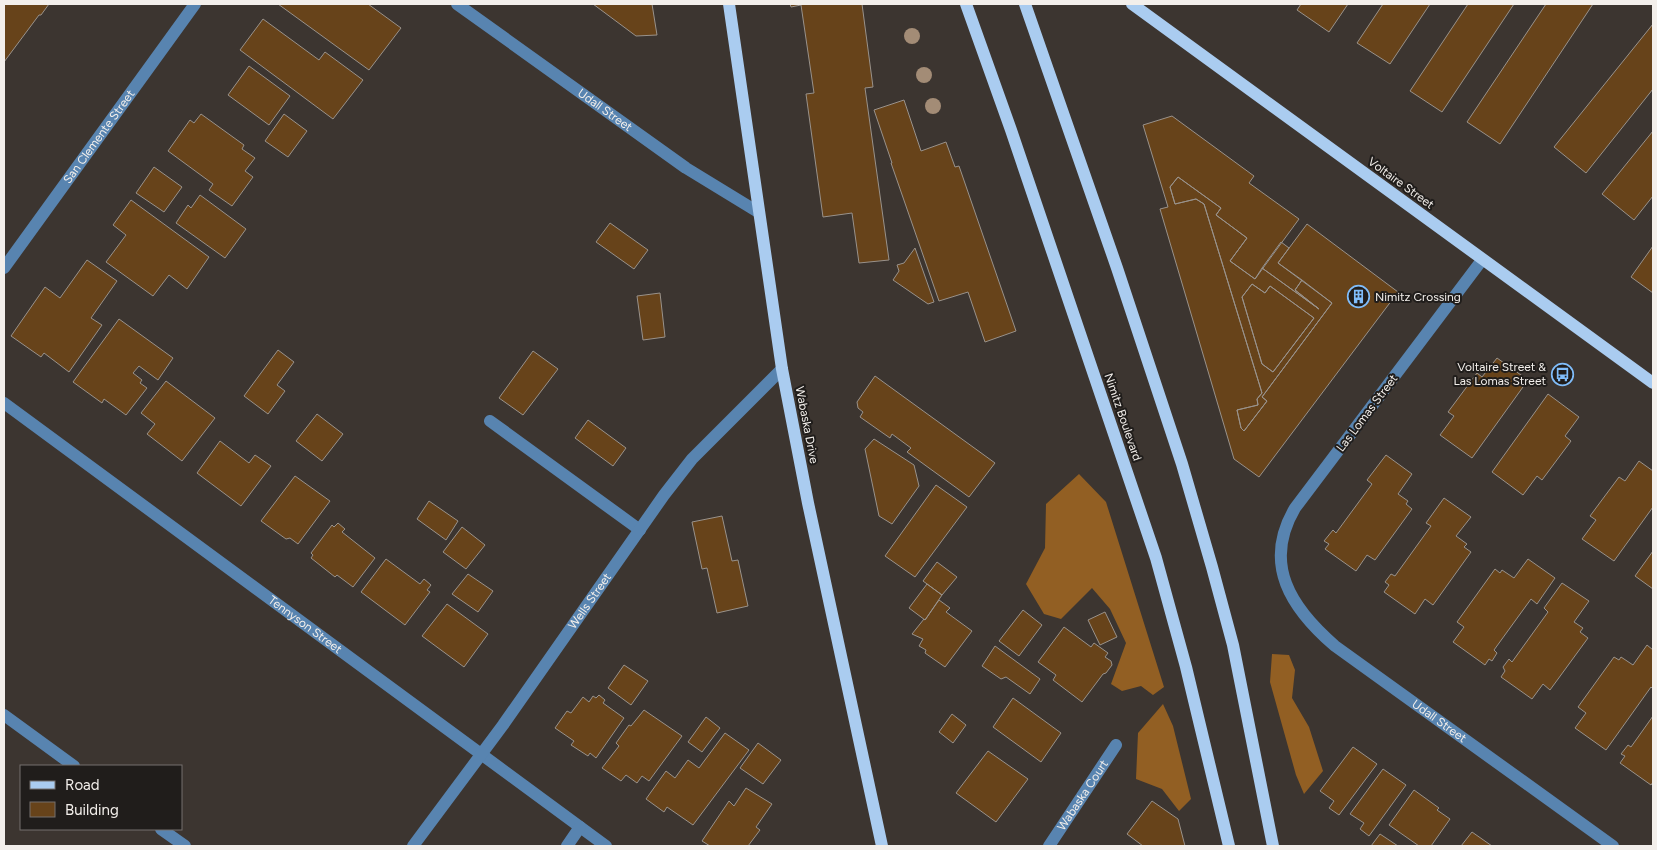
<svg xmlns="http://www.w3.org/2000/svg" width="1657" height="850" font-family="Figtree,sans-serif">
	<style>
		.forest { fill: #925f23 }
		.building { fill: #67431a; stroke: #99928b; fill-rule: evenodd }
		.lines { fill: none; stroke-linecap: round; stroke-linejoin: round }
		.minor { stroke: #5884b0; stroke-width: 12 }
		.major { stroke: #aaccf0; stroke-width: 12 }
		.tree { fill: #a38c76 }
		.labels { text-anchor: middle; stroke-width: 4; stroke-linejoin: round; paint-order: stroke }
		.street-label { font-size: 12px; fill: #f3efeb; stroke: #201d1b }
		.poi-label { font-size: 12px; fill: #f3efeb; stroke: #201d1b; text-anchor: start }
	</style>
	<rect width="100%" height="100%" fill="#3c3530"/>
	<path class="forest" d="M 1079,474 L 1106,502 L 1164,687 L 1153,695 L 1141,686 L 1122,691 L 1111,684 L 1126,643 L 1110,609 L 1092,588 L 1061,619 L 1044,614 L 1026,584 L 1045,548 L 1046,504 Z
		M 1272,654 L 1289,655 L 1295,670 L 1292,698 L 1309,727 L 1323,771 L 1304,794 L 1296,775 L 1270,682 Z
		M 1163,704 L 1173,726 L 1191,799 L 1179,811 L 1162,789 L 1136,779 L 1138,733 Z"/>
	<path class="building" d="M 4,4 L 49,4 L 41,15 L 39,15 L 4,62 Z
		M 278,4 L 368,4 L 401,28 L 369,70 Z
		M 593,4 L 652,4 L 657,35 L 636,36 Z
		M 790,4 L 862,4 L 873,87 L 865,88 L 889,260 L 859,263 L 852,213 L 823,217 L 806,94 L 814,93 L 801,5 L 791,7 Z
		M 1301,4 L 1348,4 L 1329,32 L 1297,10 Z
		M 1383,4 L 1430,4 L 1390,64 L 1357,43 Z
		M 1468,4 L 1514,4 L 1442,112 L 1410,91 Z
		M 1546,4 L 1593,4 L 1500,144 L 1467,122 Z
		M 263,19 L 319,60 L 325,52 L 363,80 L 333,119 L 240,50 Z
		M 1653,24 L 1653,89 L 1586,173 L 1554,147 Z
		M 249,66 L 290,96 L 269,125 L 228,95 Z
		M 904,100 L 921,151 L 946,142 L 955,167 L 959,166 L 1016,331 L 985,342 L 968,292 L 939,301 L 891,163 L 892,163 L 874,110 Z
		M 201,114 L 244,145 L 242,149 L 255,158 L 245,171 L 253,177 L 232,206 L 209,190 L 213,184 L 168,151 L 190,120 L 194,123 Z
		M 284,114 L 307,131 L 288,157 L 265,141 Z
		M 1172,116 L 1254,176 L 1249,183 L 1299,219 L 1255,279 L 1230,261 L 1247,238 L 1216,215 L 1221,208 L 1178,177 L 1170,187 L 1175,204 L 1196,199 L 1204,204 L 1262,393 L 1257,399 L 1258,405 L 1237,410 L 1241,428 L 1244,431 L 1267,401 L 1262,397 L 1332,303 L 1278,263 L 1307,224 L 1398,292 L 1259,477 L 1234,459 L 1160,209 L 1168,207 L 1143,125 Z
		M 1653,131 L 1653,196 L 1634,220 L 1602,194 Z
		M 154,167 L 182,187 L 164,212 L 136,193 Z
		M 1178,177 L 1221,208 L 1216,215 L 1247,238 L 1230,261 L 1255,279 L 1262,268 L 1319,309 L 1295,290 L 1302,280 L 1332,303 L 1262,397 L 1267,401 L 1244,431 L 1241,428 L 1237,410 L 1258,405 L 1257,399 L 1262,393 L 1204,204 L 1196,199 L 1175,204 L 1170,187 ZM 1252,284 L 1265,293 L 1270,286 L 1314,318 L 1273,372 L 1262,364 L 1242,297 Z
		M 200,195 L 246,229 L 225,258 L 176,223 L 188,205 L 191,208 Z
		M 131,200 L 209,257 L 187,289 L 169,275 L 153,296 L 106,262 L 126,235 L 113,225 Z
		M 610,223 L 648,250 L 634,269 L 596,242 Z
		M 1281,242 L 1289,248 L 1278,263 L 1302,280 L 1295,290 L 1319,309 L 1262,268 Z
		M 1653,246 L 1653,293 L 1631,277 Z
		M 915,248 L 934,302 L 928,304 L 893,280 L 899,271 L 897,265 L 904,263 Z
		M 87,260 L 117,281 L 91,318 L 102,325 L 69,372 L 44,353 L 41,357 L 11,336 L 45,287 L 60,298 Z
		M 1252,284 L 1265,293 L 1270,286 L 1314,318 L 1273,372 L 1262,364 L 1242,297 Z
		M 660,293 L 665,337 L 643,340 L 637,296 Z
		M 119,319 L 173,358 L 158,380 L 139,366 L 133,373 L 142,380 L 140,383 L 147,388 L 126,415 L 104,399 L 102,403 L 73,382 Z
		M 278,350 L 294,362 L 277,385 L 285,391 L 268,414 L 244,396 Z
		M 533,351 L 558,369 L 523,415 L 499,398 Z
		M 1497,358 L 1528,380 L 1472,458 L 1440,435 L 1454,416 L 1448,412 L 1477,373 L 1482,377 Z
		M 875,376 L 995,463 L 969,497 L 907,452 L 911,448 L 892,434 L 890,438 L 860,417 L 863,412 L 858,408 L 857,402 Z
		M 166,381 L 215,418 L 182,461 L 147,434 L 155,424 L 141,413 Z
		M 1548,394 L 1579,417 L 1565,436 L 1571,441 L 1542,480 L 1537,476 L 1523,495 L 1492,472 Z
		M 317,414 L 343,434 L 322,461 L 296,441 Z
		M 588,420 L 626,448 L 613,466 L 575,438 Z
		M 874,439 L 914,465 L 919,486 L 892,524 L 879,516 L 865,449 Z
		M 220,441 L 249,463 L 255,455 L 271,466 L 241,506 L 197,473 Z
		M 1386,455 L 1412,474 L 1398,494 L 1408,501 L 1406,504 L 1412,509 L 1375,560 L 1367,555 L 1356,571 L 1325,549 L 1329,544 L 1324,541 L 1333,530 L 1336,533 L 1372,484 L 1367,480 Z
		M 1639,461 L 1653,471 L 1653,507 L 1614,561 L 1582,539 L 1596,520 L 1590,516 L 1619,477 L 1625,481 Z
		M 295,476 L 330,501 L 298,544 L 290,538 L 286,539 L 261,521 Z
		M 936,485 L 967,507 L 915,577 L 885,556 Z
		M 1444,498 L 1471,517 L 1456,536 L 1467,544 L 1464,547 L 1471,552 L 1433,605 L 1425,599 L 1415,614 L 1384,592 L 1389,585 L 1385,582 L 1391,574 L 1395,576 L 1431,526 L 1426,523 Z
		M 429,501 L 458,521 L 446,540 L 417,519 Z
		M 722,516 L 732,561 L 738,560 L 748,606 L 717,613 L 707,568 L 702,569 L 692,522 Z
		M 338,523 L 345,529 L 342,532 L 375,558 L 353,587 L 337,575 L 335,577 L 311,558 L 313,555 L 311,553 L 332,525 L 334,527 Z
		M 462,527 L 485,545 L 466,569 L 443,552 Z
		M 1653,551 L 1653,589 L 1635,576 Z
		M 386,559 L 420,584 L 424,579 L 431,585 L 427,590 L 430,592 L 405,625 L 361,592 Z
		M 1528,559 L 1555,578 L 1537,604 L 1531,599 L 1494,650 L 1497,653 L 1492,661 L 1489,659 L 1485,665 L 1453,642 L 1464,627 L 1457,622 L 1495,569 L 1500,573 L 1502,570 L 1514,578 Z
		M 937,562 L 957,577 L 942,595 L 923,581 Z
		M 468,574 L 493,591 L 478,612 L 452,594 Z
		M 1562,583 L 1589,601 L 1574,622 L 1583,628 L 1580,632 L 1588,638 L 1550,690 L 1543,684 L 1532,699 L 1501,677 L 1505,671 L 1503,667 L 1509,659 L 1512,662 L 1548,612 L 1544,608 Z
		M 927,584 L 942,595 L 925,620 L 909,608 Z
		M 939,600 L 950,608 L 946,612 L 972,631 L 945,667 L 925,653 L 926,650 L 919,646 L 923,639 L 912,634 L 924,619 L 925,620 Z
		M 447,604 L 488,634 L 464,667 L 422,636 Z
		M 1023,610 L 1042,625 L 1019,656 L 999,641 Z
		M 1105,612 L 1117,637 L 1100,645 L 1088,620 Z
		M 1064,627 L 1091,647 L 1094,643 L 1108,653 L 1105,657 L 1111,661 L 1112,665 L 1106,673 L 1103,674 L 1082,702 L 1053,680 L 1056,675 L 1038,662 Z
		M 1647,645 L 1653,650 L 1653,689 L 1651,687 L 1606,750 L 1575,728 L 1586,713 L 1578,707 L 1614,657 L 1619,660 L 1621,657 L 1633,665 Z
		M 995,646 L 1040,679 L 1030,694 L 1006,677 L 1001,679 L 982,666 Z
		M 624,665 L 648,681 L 631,705 L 608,688 Z
		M 599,695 L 605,700 L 603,703 L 624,718 L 596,758 L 590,753 L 588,756 L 571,745 L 574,741 L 555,728 L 567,711 L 571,713 L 583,697 L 589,702 L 593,696 L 596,698 Z
		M 1013,698 L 1061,733 L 1041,762 L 993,727 Z
		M 644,710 L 682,736 L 649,781 L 642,776 L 637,783 L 626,775 L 621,781 L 602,768 L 619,746 L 616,743 L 629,725 L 631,726 Z
		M 952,714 L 966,725 L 953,743 L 939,732 Z
		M 1653,716 L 1653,782 L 1651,785 L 1620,763 L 1625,756 L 1621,754 L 1628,745 L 1631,747 Z
		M 706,717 L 720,728 L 702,752 L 688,742 Z
		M 725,733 L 749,750 L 693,825 L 667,807 L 664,812 L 646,799 L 666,771 L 675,778 L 688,760 L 699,768 Z
		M 758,743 L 781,760 L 763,784 L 740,768 Z
		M 1353,747 L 1377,764 L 1339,815 L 1329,808 L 1334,801 L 1320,791 Z
		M 988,751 L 1028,779 L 996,822 L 956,793 Z
		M 1383,769 L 1406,785 L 1369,836 L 1360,829 L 1364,823 L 1350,814 Z
		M 746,788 L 772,804 L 756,827 L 760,830 L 748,846 L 710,846 L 702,841 L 729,801 L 734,806 Z
		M 1414,790 L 1439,808 L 1437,810 L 1450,819 L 1431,846 L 1419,846 L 1389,825 Z
		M 1152,801 L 1178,819 L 1185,846 L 1143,846 L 1127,834 Z
		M 1472,832 L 1492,846 L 1461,846 Z
		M 1380,834 L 1398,846 L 1371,846 Z"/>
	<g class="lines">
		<g class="minor">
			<path id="s1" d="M 457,4 L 686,168 L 758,212"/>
			<path id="s2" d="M 1482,260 L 1295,508 C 1262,564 1291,608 1335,646 L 1613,846"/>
			<path id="s3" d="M 4,268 L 195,4"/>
			<path id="s4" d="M 4,403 L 606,846"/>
			<path d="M 490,421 L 640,530"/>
			<path d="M 4,715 L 74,766"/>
			<path d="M 161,829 L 185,846"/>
			<path id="s5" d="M 413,846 L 503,725 L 664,495 L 692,459 L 782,369"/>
			<path d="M 567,846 L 580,827"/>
			<path id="s6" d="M 1049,846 L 1116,745"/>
		</g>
		<path class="major" d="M 729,4 L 782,369 L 808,503 L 882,846
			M 966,4 L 1011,130 L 1156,558 L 1186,667 L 1229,846
			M 1025,4 L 1117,268 L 1182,464 L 1212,567 L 1233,645 L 1273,846
			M 1132,4 L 1653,383"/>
	</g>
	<g class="tree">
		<circle cx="912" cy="36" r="8"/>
		<circle cx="924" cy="75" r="8"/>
		<circle cx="933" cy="106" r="8"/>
	</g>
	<defs>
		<symbol id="building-ring" viewBox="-11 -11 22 22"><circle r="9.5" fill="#201d1b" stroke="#80bdfa" stroke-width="1.5"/><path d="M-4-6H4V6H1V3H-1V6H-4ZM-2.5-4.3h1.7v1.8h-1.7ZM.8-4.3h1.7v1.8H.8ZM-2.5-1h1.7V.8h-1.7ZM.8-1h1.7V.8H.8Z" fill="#80bdfa"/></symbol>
		<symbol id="bus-ring" viewBox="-11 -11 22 22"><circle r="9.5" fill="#201d1b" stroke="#80bdfa" stroke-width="1.5"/><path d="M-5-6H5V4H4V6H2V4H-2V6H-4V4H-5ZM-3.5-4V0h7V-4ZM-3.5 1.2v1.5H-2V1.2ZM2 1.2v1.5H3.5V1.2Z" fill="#80bdfa"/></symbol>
	</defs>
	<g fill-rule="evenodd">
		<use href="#building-ring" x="1346" y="284" width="25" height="25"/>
		<use href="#bus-ring" x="1550" y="362" width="25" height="25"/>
	</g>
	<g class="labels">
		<g class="street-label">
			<text dy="4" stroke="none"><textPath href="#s1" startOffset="182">Udall Street</textPath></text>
			<text dy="4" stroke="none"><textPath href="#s3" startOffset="162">San Clemente Street</textPath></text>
			<text transform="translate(1401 183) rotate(36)" y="4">Voltaire Street</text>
			<text transform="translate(1367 413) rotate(-53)" y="4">Las Lomas Street</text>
			<text transform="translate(1123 417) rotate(71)" y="4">Nimitz Boulevard</text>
			<text transform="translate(807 425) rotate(79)" y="4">Wabaska Drive</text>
			<text dy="4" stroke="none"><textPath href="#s5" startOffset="302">Wells Street</textPath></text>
			<text dy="4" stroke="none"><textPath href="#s4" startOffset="374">Tennyson Street</textPath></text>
			<text dy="4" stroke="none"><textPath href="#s2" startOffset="598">Udall Street</textPath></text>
			<text dy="4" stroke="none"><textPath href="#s6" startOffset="61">Wabaska Court</textPath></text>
		</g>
		<g class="poi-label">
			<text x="1375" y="301">Nimitz Crossing</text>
			<text x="1546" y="371" text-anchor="end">Voltaire Street &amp;<tspan x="1546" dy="14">Las Lomas Street</tspan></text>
		</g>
	</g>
	<rect width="1657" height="850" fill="none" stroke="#f3efeb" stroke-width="10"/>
	<rect x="20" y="765" width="162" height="65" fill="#201d1b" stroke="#74716e"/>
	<rect x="30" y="781" width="25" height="8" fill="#aaccf0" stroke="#74716e"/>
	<text x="65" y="790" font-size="15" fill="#f3efeb">Road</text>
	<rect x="30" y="802" width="25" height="15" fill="#67431a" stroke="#74716e"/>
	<text x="65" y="815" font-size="15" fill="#f3efeb">Building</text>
</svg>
